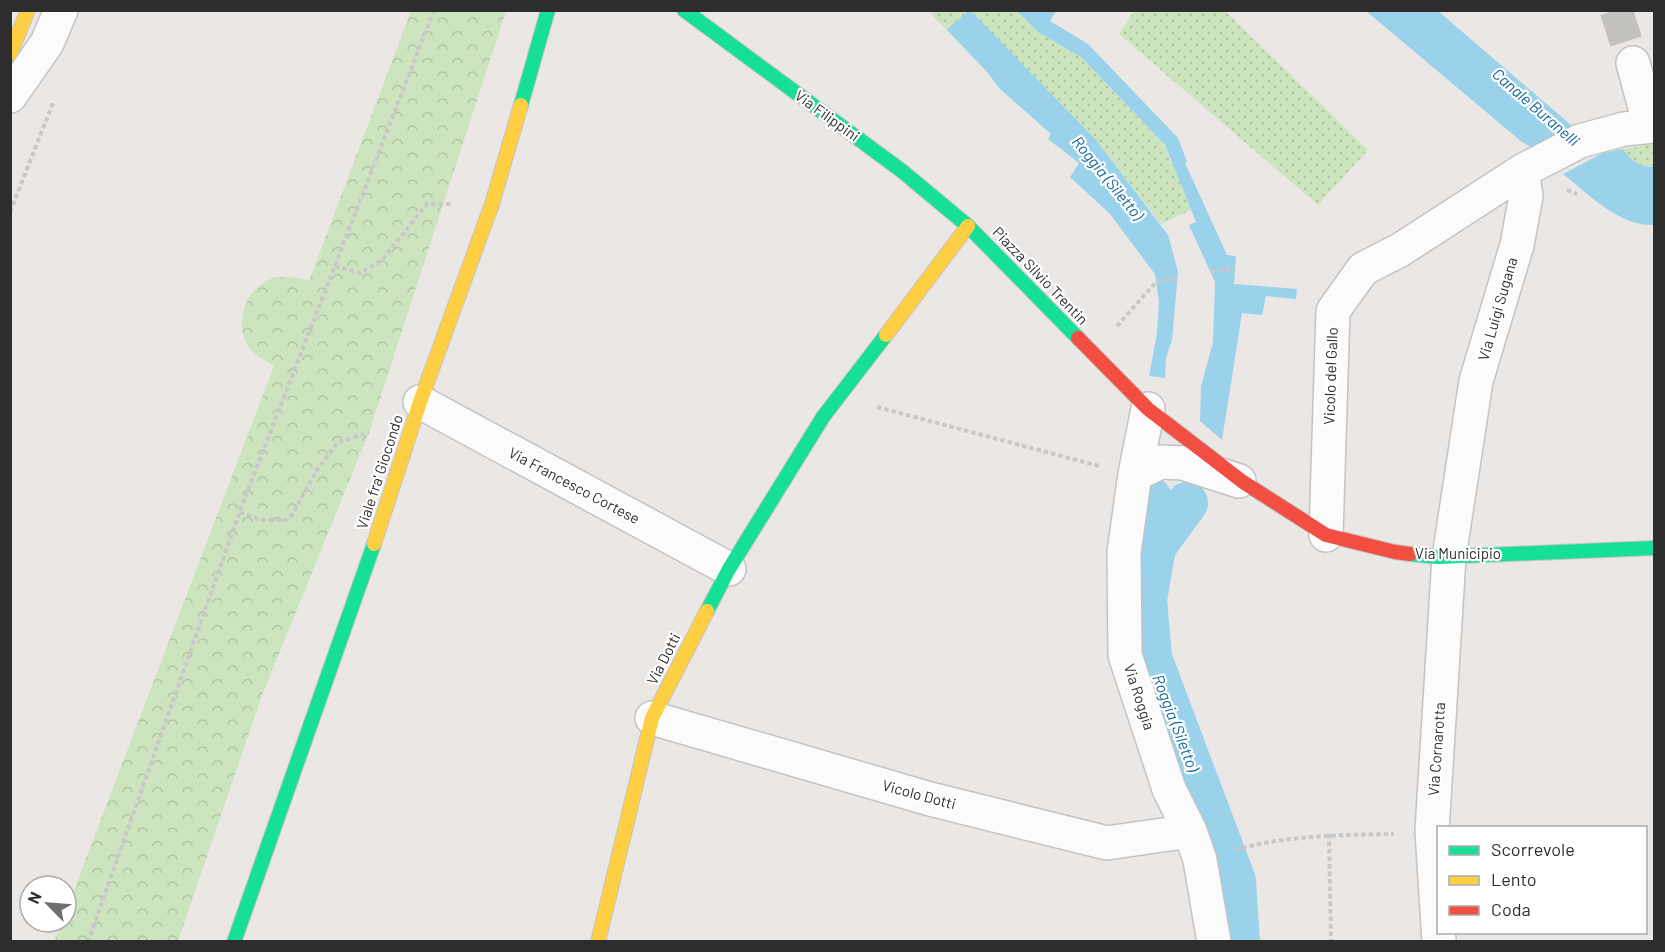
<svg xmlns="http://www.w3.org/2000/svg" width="1665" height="952" font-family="Barlow,sans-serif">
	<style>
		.grass { fill: url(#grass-dots) }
		.park { fill: url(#park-crowns) }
		.water { fill: #99d2ea }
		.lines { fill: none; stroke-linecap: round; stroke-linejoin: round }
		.canal { stroke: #99d2ea; stroke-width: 42 }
		.street-tunnel { stroke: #c4c2bf; stroke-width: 33; stroke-dasharray: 33 16; stroke-linecap: butt }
		.street-casing { stroke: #c4c3c4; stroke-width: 36 }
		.fast-casing { stroke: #c4c3c4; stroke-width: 16 }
		.slow-casing { stroke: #c4c3c4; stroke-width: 16 }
		.jam-casing { stroke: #c4c3c4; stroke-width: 16 }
		.path { stroke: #c8c8c8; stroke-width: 4; stroke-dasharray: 4.5 3; stroke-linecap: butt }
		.street { stroke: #fcfbfb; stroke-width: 33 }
		.fast { stroke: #16e098; stroke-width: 14 }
		.slow { stroke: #ffcf43; stroke-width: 14 }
		.jam { stroke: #f24e42; stroke-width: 14 }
		.labels { text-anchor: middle; stroke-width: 4.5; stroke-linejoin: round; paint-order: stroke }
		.street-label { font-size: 15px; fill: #2d2d2d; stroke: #fff }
		.water-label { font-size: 16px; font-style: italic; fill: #11689d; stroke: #fff }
	</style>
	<defs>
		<pattern id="grass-dots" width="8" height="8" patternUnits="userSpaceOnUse" patternTransform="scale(1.5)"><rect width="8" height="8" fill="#cce5be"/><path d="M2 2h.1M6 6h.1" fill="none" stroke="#b0c5a4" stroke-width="1.8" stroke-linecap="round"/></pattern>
		<pattern id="park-crowns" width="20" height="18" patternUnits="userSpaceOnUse" patternTransform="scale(1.5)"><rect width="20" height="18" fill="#cce5be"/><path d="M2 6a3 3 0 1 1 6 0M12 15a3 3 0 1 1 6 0" fill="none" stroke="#b0c5a4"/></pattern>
	</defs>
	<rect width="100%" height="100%" fill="#eae7e4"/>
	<path class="grass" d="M 935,10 L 969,10 L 969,11 L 947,30 L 931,15 Z
		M 971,11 L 1017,11 L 1038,32 L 1081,57 L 1165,146 L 1191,210 L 1161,224 L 1097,141 Z
		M 1134,11 L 1225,11 L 1368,150 L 1318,205 L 1119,34 Z
		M 1654,144 L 1654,167 C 1639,167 1631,161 1623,149 Z"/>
	<path class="park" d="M 411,11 L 506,11 L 369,432 L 261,698 L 178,941 L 54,941 L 62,922 L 66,922 L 66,911 L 274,366 C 265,360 255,356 249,347 C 233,325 245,291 268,280 C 281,273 296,278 309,281 Z"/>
	<path class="water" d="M 969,10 L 971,11 L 1097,141 L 1168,235 L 1178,272 L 1172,340 L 1166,358 L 1165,378 L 1149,376 L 1157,334 L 1159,302 L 1155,274 L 1110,214 L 1070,177 L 1079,163 L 1048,139 L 1051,134 L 1000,89 L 987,72 L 947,30 Z
		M 1017,11 L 1056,11 L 1050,21 L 1088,44 L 1178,138 L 1187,162 L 1185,163 L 1227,255 L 1236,256 L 1234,284 L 1297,289 L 1296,299 L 1266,296 L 1262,315 L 1242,313 L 1222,440 L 1200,421 L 1201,386 L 1213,343 L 1215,282 L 1189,225 L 1196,222 L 1165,145 L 1081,57 L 1038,32 Z
		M 1366,11 L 1438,11 L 1578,131 L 1538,151 L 1522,142 Z
		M 1623,149 C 1631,161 1639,167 1654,167 L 1654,225 C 1618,226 1590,195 1563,174 L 1603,153 Z"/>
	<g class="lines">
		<path class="canal" d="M 1151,498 L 1155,547 L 1146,600 L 1151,658 L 1235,881 L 1239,942
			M 1155,547 L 1187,503"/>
		<path class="street-tunnel" d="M 1616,10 L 1633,63"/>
		<defs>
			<path id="street" d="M 1633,63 L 1650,126
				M 10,96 L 47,43 L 61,10
				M 420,402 L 729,569
				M 1148,409 L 1135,474 L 1124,552 L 1125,655 L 1169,789 L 1190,831 L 1200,860 L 1214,942
				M 1135,474 L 1161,462 L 1183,463 L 1239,481
				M 1326,535 L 1333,311 L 1363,269 L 1400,250 L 1522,171 L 1580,141 L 1624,129 L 1654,126
				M 652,718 L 930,799 L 1107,843 L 1190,831
				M 1439,942 L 1432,831 L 1449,557 L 1476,381 L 1517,245 L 1526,196 L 1522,171"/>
			<path id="fast" d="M 684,10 L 902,171 L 968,226 L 1078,338
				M 521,105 L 548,10
				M 1410,554 L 1438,557 L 1654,548
				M 707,611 L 729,569 L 823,417 L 886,335
				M 234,942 L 374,544"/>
			<path id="slow" d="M 10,54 L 28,10
				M 886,335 L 968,226
				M 374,544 L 420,402 L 492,204 L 521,105
				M 598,942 L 652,718 L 707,611"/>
			<path id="jam" d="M 1078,338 L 1148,409 L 1243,482 L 1326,535 L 1395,552 L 1410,554"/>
		</defs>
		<use href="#street" class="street-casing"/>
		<use href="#fast" class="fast-casing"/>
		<use href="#slow" class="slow-casing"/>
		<use href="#jam" class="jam-casing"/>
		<path class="path" d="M 1567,190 L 1577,194
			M 10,212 L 53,103
			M 335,266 L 360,273 L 381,261 L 427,204 L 452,204
			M 1211,272 L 1235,268
			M 1117,326 L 1156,282 L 1178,278
			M 877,407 L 1099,466
			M 240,512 L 260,520 L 285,520 L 292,515 L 317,470 L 337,443 L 369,432
			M 1329,834 L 1331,942
			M 1235,850 C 1287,835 1341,835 1394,834
			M 88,942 L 241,508 L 434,10"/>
		<use href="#street" class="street"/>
		<use href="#fast" class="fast"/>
		<use href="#slow" class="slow"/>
		<use href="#jam" class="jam"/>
	</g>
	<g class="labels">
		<g class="street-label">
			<text transform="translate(827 116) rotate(36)" y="5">Via Filippini</text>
			<text transform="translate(1040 276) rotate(46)" y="5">Piazza Silvio Trentin</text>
			<text transform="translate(1498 309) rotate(-74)" y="5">Via Luigi Sugana</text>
			<text transform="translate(1331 376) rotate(-88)" y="5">Vicolo del Gallo</text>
			<text transform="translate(380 472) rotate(-72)" y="5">Viale fra' Giocondo</text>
			<text transform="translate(574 486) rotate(28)" y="5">Via Francesco Cortese</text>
			<text x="1458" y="559">Via Municipio</text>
			<text transform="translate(664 659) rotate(-63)" y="5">Via Dotti</text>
			<text transform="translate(1139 697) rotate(72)" y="5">Via Roggia</text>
			<text transform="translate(1437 749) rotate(-86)" y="5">Via Cornarotta</text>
			<text transform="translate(919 795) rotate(15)" y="5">Vicolo Dotti</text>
		</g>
		<g class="water-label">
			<text transform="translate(1536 107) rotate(41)" y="6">Canale Buranelli</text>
			<text transform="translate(1108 178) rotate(51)" y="6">Roggia (Siletto)</text>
			<text transform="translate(1176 723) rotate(69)" y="6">Roggia (Siletto)</text>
		</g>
	</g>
	<rect width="1665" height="952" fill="none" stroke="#2d2d2d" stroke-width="24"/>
	<rect x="1437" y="826" width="210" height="108" fill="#ffffff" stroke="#ababab" stroke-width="1.5"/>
	<rect x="1449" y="846" width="30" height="9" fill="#16e098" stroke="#ababab" stroke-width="1.5"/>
	<text x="1491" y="856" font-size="18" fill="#2d2d2d">Scorrevole</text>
	<rect x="1449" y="876" width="30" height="9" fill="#ffcf43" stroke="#ababab" stroke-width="1.5"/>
	<text x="1491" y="886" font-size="18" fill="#2d2d2d">Lento</text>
	<rect x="1449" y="906" width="30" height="9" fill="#f24e42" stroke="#ababab" stroke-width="1.5"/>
	<text x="1491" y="916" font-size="18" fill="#2d2d2d">Coda</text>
	<g transform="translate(48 904) rotate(295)"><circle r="28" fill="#ffffff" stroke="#ababab" stroke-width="1.5"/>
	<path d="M0-4.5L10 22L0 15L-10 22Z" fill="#6f6e6d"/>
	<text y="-9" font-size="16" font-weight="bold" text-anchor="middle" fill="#2d2d2d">N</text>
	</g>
</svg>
